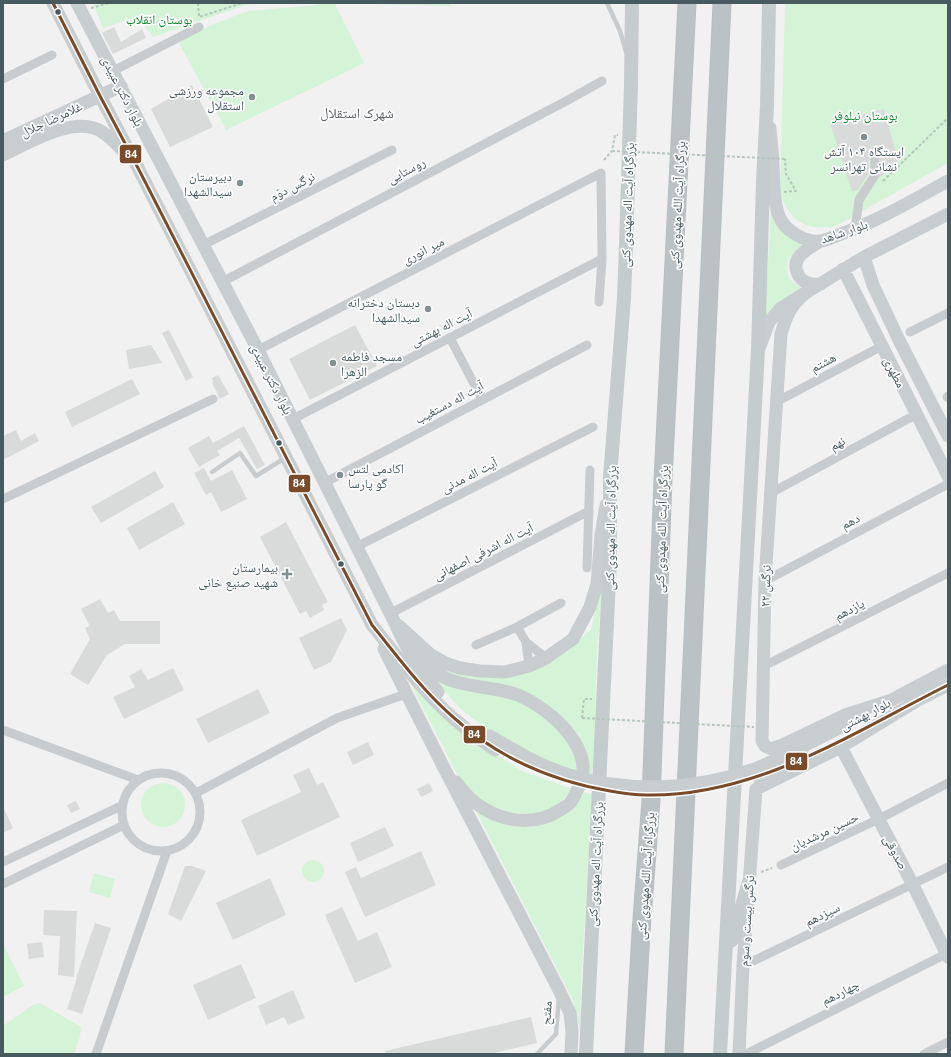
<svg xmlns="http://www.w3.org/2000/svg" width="951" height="1057" font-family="Roboto,'Noto Naskh Arabic',sans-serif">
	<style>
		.green { fill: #d4f3d7 }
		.building { fill: #d9dada }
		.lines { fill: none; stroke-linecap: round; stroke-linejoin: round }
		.highway-casing { stroke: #b6bec1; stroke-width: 19 }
		.path { stroke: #b6c6bd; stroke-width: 2; stroke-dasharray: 3 2; stroke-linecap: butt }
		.lane { stroke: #c8ccce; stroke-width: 4.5 }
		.street { stroke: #c8ccce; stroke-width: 9 }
		.secondary { stroke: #c8cdcf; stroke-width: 13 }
		.primary { stroke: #c5cccd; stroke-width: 14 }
		.highway { stroke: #bac2c6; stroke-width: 17 }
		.path-bridge { stroke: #b6c6bd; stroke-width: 2; stroke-dasharray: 3 2; stroke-linecap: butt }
		.secondary-bridge { stroke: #c8cdcf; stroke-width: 13 }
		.bus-1-casing { stroke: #fff; stroke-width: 6 }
		.bus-1 { stroke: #7a4b2a; stroke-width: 3 }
		.bus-dot { fill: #465a60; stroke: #fff; stroke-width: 1.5 }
		.poi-dot { fill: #828f93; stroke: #fff; stroke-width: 1.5 }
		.labels { text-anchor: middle; stroke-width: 3.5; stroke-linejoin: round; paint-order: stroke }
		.park-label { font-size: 13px; fill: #0e892c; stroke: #fff }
		.poi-label { font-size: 13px; fill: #465a60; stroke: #fff; text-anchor: end }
		.street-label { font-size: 13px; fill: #465a60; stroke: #fff }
		.neighbourhood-label { font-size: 14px; fill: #5c6366; stroke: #fff }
		.line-badge { stroke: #fff; stroke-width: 1.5 }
		.badge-label { font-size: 11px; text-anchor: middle; font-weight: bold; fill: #fff }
	</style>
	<rect width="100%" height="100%" fill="#f2f1f1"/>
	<path class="green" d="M 93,3 L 266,3 L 245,5 L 153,37 L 137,17 L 103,28 Z
		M 321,3 L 325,3 L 326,4 L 335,4 L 364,63 L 226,130 L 179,43 L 184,39 L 214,24 L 248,11 L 317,5 Z
		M 373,3 L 449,3 L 451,6 L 375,4 Z
		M 785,3 L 948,3 L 948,163 L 834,227 C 804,230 790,221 780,193 Z
		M 771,205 L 806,244 C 782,256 779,278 804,289 L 765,324 Z
		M 602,572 C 602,599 599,625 597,652 C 595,693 596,734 592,774 L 587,774 L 582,743 L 578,734 L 562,716 L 549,706 L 538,698 L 525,692 L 474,681 L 443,672 L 430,657 L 446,669 L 547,664 L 570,649 L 591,629 L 597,605 Z
		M 422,665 L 527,705 L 555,726 L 573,749 L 577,764 L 576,771 L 560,767 L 489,731 L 461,709 L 436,682 Z
		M 404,670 L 470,738 L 522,771 L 572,789 C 562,804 547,813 529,814 C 504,816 479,804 463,783 C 452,768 445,749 436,733 C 425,712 414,691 404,670 Z
		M141 805a22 22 0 1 1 44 0a22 22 0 1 1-44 0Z
		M 584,792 L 592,794 L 581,983 L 580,1030 L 573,1000 L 475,809 C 504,827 529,835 560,816 C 570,810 578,803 584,792 Z
		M302 871a11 11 0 1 1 22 0a11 11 0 1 1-22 0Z
		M 94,873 L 115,879 L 110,898 L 89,892 Z
		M 3,944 L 24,986 L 3,997 Z
		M 40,1003 L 81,1027 L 80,1037 L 74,1054 L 3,1054 L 3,1026 L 33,1005 Z"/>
	<path class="building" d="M 114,27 L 121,42 L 142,29 L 146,38 L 113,54 L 102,33 Z
		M 192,85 L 213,127 L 170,147 L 151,109 Z
		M 884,109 L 898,160 L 880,177 L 880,148 L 878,146 L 872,146 L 869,151 L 869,173 L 858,190 L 852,191 L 830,123 Z
		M 355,325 L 377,366 L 310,400 L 289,359 Z
		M 169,330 L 193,377 L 186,381 L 162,333 Z
		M 151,345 L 162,363 L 129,369 L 126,350 Z
		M 218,375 L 229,394 L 220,399 L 212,383 L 213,382 L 212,378 Z
		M 132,379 L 140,394 L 72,427 L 65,412 Z
		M 244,426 L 265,465 L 257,469 L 239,438 L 217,451 L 220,455 L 199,467 L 188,448 L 209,436 L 213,443 Z
		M 16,430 L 21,441 L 35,433 L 39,441 L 3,460 L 3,436 Z
		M 204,468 L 211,481 L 232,470 L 247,499 L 221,512 L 211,492 L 206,495 L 194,473 Z
		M 155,471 L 164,487 L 101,523 L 91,507 Z
		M 173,502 L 185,524 L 139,550 L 127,528 Z
		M 286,522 L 328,602 L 322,605 L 324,610 L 310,618 L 306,611 L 300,614 L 260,537 Z
		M 100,599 L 108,613 L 114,610 L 120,621 L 160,621 L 160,644 L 125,644 L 107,655 L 88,685 L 70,674 L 90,639 L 85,628 L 90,626 L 81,609 Z
		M 341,618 L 347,630 L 331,662 L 314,670 L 299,638 Z
		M 173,668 L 184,690 L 124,719 L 113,697 L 135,687 L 129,676 L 141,669 L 148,680 Z
		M 258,689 L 270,713 L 208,743 L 196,719 Z
		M 368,742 L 374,755 L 353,765 L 347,752 Z
		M 309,768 L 317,785 L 323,782 L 340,817 L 257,856 L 241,820 L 301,792 L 293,775 Z
		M 429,783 L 433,791 L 421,797 L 417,789 Z
		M 76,801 L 80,809 L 71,813 L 67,805 Z
		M 3,807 L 13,828 L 3,833 Z
		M 385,827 L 394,846 L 358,862 L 350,843 Z
		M 421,851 L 436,885 L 365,917 L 345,872 L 356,867 L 361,878 Z
		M 185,866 L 192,866 L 206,871 L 181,921 L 168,914 Z
		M 270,878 L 286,915 L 233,940 L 216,903 Z
		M 342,907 L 358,941 L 377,932 L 392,967 L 355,983 L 325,915 Z
		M 44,910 L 77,911 L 74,977 L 58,975 L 60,936 L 43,935 Z
		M 95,923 L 111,928 L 82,1014 L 67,1009 L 77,978 L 76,978 Z
		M 42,942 L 44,957 L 29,959 L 27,944 Z
		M 241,964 L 256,998 L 208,1020 L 193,985 Z
		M 293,990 L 305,1018 L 288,1025 L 284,1017 L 266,1025 L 258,1006 Z
		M 531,1017 L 537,1043 L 490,1054 L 386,1054 L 385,1051 Z"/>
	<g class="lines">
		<defs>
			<path id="highway" d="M 634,1054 L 641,932 L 651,800 L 663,479 L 687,3
				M 674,1054 L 722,3"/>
		</defs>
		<use href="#highway" class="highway-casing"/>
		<path class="path" d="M 198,3 L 199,17 L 242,3
			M 91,8 L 109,3
			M 604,160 L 612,151 L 615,135 L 618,135
			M 883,181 L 948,118
			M 784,192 L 796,191 L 786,174 L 785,159
			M 582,718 L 584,699 L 592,699
			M 761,872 L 772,868"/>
		<path class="lane" d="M 607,3 L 620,31 L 626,52
			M 212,472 L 240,453 L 256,476 L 285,458
			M 537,1054 L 556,1034 L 559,997"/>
		<path class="street" d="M 113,71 L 199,27
			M 3,79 L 52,55
			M 855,229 L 859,200 L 875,175 L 875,151
			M 203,245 L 392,150
			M 222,282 L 570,99 L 602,81
			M 910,332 L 948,313
			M 450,338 L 482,399
			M 258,350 L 601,173 L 602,259 L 599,302
			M 947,397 L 948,396
			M 776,402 L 882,346
			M 293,419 L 602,259
			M 324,483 L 587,345
			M 769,494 L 917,414
			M 3,499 L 213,399
			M 356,547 L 593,427
			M 587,568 L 590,470
			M 765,581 L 948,484
			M 389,614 L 589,511
			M 517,627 L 526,642 L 546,658
			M 526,642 L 529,666
			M 476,645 L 517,627 L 561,603
			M 762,667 L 948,573
			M 3,730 L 138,780
			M122 812a39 39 0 1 1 78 0a39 39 0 1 1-78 0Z
			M 196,793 L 337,718 L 406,694
			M 3,862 L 123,805
			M 781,865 L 879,819 L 948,783
			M 3,884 L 124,825
			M 743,966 L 948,867
			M 96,1054 L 167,851
			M 746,1054 L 946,954
			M 924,1054 L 948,1042"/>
		<path class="secondary" d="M 53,3 L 100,96 L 137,166 L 372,625 C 398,657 422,691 453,718 C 467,730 481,740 495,750
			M 77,3 L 258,350 L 394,621 C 405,647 420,671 438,692
			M 770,128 C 771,141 773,154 773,167 C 774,183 773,201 779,216 C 784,230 805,243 821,241 C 827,240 835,236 841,234 C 878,221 913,200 948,181
			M 3,141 L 121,86
			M 3,155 C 28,143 76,114 102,132 C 111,137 118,146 125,153
			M 820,241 C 813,246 804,250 799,257 C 792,266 798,280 808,283 C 813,285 817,284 821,284
			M 864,257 L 873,285 L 898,338 L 948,436
			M 843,269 L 948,476
			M 803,295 C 790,307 786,317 781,334 L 765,581 L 762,741 L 765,746 L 771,749 L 780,746 L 845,715 L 892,700
			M 760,346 L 769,322 L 781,308 L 864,257 L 948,214
			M 398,625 L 431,655 L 445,663 L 460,668 L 480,671 L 505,672 L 529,666 L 546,658 L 573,639 L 590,607 L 597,584 L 601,535 L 606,505
			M 384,649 L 441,762 L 559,990 L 570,1013 L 572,1031 L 571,1054
			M 418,657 C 428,666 438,675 450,680 C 472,688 497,687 518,695 C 549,708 595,747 580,784 C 577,791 574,798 570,803 C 567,806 563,808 560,810 C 534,827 501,822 477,804 C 469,799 462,790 456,782
			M 912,703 L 948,685
			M 884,704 L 948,670
			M 841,747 L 913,885 L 948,957
			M 782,757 L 849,723
			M 739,1054 L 743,966 L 756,789 L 841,747 L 918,700"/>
		<path class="primary" d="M 732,940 L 749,882
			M 586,1054 L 610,560 L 610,477 L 624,298 L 626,245 L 631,84 L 632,3
			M 720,1054 L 758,350 L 763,181 L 767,106 L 769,3"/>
		<use href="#highway" class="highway"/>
		<path class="path-bridge" d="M 612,151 L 785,159
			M 582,718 L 754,727"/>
		<path class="secondary-bridge" d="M 490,736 C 515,751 540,766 569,775 C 629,793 695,790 754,769 C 763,766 772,761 782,757
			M 757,776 L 779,768"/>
		<defs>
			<path id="bus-1" d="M 53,3 L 100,96 L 137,166 L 372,625 C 398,657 422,690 453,717 C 497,757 552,781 610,791 C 621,793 634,795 646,795 C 691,796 736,785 778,769 C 837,746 892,713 948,685"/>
		</defs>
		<use href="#bus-1" class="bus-1-casing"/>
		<use href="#bus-1" class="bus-1"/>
	</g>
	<g class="bus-dot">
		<circle cx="58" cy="12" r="3.5"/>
		<circle cx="279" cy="443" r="3.5"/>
		<circle cx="341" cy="564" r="3.5"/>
	</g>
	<g class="poi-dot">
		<circle cx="252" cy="97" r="4"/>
		<circle cx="864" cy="137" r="4"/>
		<circle cx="240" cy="183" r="4"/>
		<circle cx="428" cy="309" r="4"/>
		<circle cx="333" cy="363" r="4"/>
		<circle cx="340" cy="475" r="4"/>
		<path d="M285 568h4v4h4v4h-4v4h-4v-4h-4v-4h4z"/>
	</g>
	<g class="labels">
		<g class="park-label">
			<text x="159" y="24">بوستان انقلاب</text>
			<text x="865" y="120">بوستان نیلوفر</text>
		</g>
		<g class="poi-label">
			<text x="244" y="95">مجموعه ورزشی<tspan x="244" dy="15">استقلال</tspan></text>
			<text x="864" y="156" text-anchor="middle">ایستگاه ۱۰۴ آتش<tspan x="864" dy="15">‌نشانی تهرانسر</tspan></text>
			<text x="232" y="181">دبیرستان<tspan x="232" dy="15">سیدالشهدا</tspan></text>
			<text x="420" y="307">دبستان دخترانه<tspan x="420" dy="15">سیدالشهدا</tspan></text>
			<text x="341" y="361" text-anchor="start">مسجد فاطمه<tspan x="341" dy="15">الزهرا</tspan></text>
			<text x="348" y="473" text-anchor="start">اکادمی لتس<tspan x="348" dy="15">گو پارسا</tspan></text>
			<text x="278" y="572">بیمارستان<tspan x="278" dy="15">شهید صنیع خانی</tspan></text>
		</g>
		<g class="street-label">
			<text transform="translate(123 91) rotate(63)" y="5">بلوار دکتر عبیدی</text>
			<text transform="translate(51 119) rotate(-25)" y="5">غلامرضا جلال</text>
			<text transform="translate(406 170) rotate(-28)" y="5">روستایی</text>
			<text transform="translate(292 186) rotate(-27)" y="5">نرگس دوّم</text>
			<text transform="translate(627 205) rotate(-88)" y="5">بزرگراه آیت اله مهدوی کنی</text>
			<text transform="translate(677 205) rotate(-87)" y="5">بزرگراه آیت الله مهدوی کنی</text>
			<text transform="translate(844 231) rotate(-19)" y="5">بلوار شاهد</text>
			<text transform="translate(423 250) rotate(-27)" y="5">میر انوری</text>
			<text transform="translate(441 327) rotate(-27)" y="5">آیت اله بهشتی</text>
			<text transform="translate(823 362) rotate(-28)" y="5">هشتم</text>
			<text transform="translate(895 372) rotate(63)" y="5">مطهری</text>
			<text transform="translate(272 379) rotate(63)" y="5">بلوار دکتر عبیدی</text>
			<text transform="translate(449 402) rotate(-28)" y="5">آیت اله دستغیب</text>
			<text transform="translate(837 443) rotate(-29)" y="5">نهم</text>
			<text transform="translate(469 475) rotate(-27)" y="5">آیت اله مدنی</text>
			<text transform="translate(850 521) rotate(-28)" y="5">دهم</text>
			<text transform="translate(610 528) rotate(-89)" y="5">بزرگراه آیت اله مهدوی کنی</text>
			<text transform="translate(661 529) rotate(-88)" y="5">بزرگراه آیت الله مهدوی کنی</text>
			<text transform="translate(483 551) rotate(-27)" y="5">آیت اله اشرفی اصفهانی</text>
			<text transform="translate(765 586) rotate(-88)" y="5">نرگس ۲۲</text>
			<text transform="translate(849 609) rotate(-27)" y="5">یازدهم</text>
			<text transform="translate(865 714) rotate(-28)" y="5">بلوار بهشتی</text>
			<text transform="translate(824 831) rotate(-25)" y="5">حسین مرشدیان</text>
			<text transform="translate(896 852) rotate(62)" y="5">صدوقی</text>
			<text transform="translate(595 864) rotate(-87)" y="5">بزرگراه آیت اله مهدوی کنی</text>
			<text transform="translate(645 876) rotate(-86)" y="5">بزرگراه آیت الله مهدوی کنی</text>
			<text transform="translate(822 914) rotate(-26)" y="5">سیزدهم</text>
			<text transform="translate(746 921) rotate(-86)" y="5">نرگس بیست و سوم</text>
			<text transform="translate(840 992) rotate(-27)" y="5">چهاردهم</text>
			<text transform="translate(546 1013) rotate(-85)" y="5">مفتح</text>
		</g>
		<g class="neighbourhood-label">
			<text x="357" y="118">شهرک استقلال</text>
		</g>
	</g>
	<g class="line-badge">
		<rect x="119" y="144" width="23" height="20" rx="4" fill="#7a4b2a"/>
		<rect x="288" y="474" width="23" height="19" rx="4" fill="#7a4b2a"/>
		<rect x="463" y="725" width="23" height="19" rx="4" fill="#7a4b2a"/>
		<rect x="785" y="752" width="23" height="19" rx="4" fill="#7a4b2a"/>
	</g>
	<g class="badge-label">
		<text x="131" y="158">84</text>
		<text x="299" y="487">84</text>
		<text x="474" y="738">84</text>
		<text x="796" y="765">84</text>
	</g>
	<rect width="951" height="1057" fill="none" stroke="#465a60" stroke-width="8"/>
</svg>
